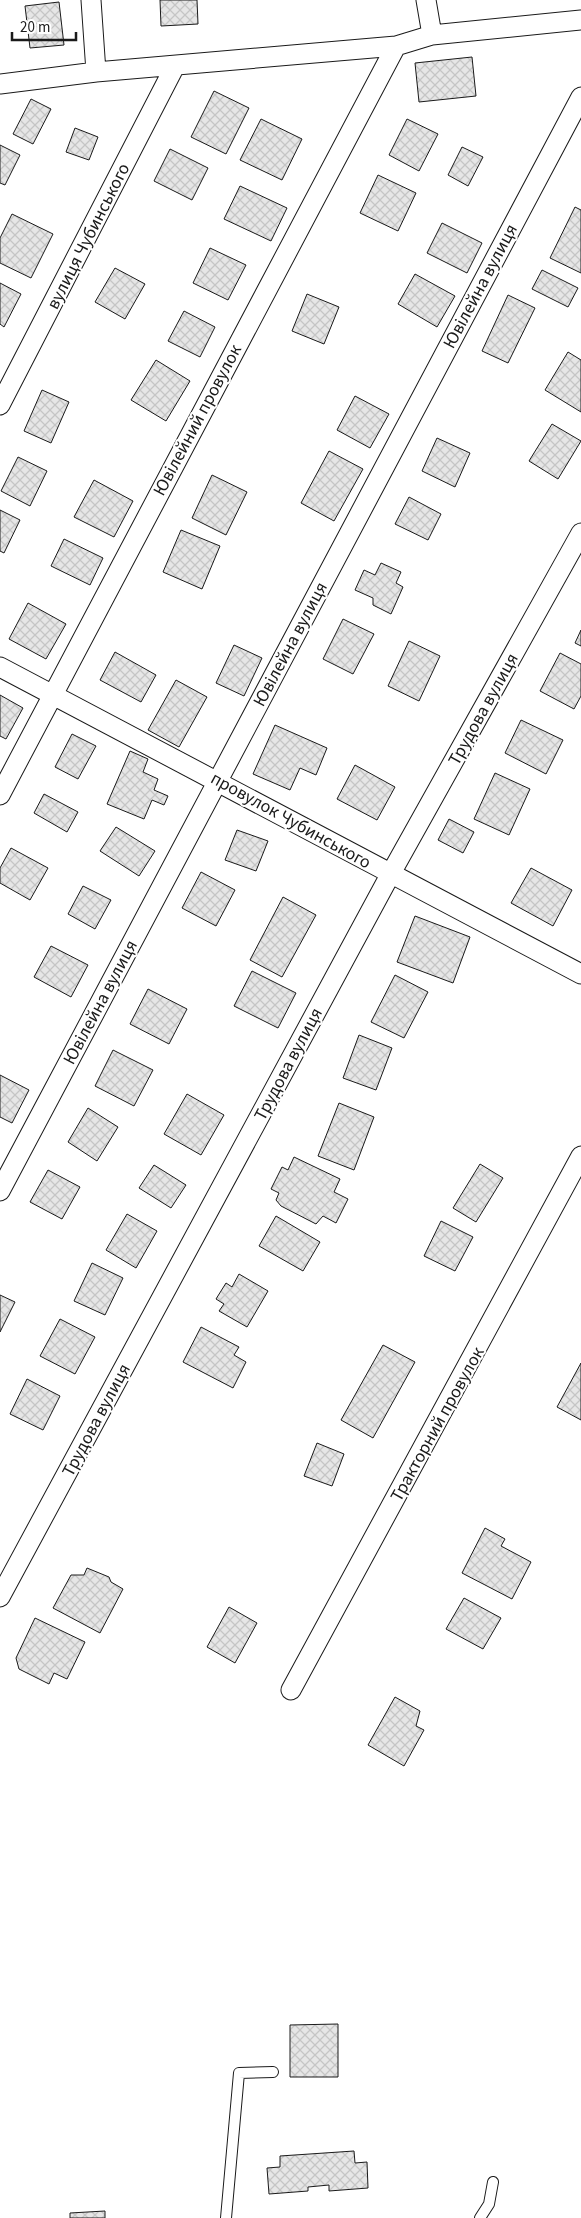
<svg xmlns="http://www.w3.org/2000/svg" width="581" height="2218" font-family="'Source Sans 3',sans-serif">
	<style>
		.building { fill: url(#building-cross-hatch); stroke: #1a1a1a }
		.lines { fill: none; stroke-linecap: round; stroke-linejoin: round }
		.lane-casing { stroke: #1a1a1a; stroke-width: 12 }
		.street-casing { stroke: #1a1a1a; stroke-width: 21 }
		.lane { stroke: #fff; stroke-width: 10 }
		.street { stroke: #fff; stroke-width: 19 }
		.labels { text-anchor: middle; stroke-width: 4; stroke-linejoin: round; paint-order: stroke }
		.street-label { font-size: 18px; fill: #1a1a1a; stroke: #fff }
	</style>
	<defs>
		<pattern id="building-cross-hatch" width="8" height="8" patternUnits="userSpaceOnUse" patternTransform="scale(1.25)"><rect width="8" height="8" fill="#e6e6e6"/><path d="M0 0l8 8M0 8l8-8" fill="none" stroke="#c5c5c5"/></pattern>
	</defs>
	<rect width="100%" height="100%" fill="#fff"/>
	<path class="building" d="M 160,0 L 197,0 L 198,24 L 161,26 Z
		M 59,2 L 64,45 L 30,48 L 25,6 Z
		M 472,57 L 476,96 L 419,102 L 415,63 Z
		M 214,91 L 249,108 L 226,154 L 191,137 Z
		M 31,99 L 51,109 L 33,144 L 13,134 Z
		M 261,119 L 302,139 L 282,180 L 240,160 Z
		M 407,119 L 438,134 L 419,171 L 389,155 Z
		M 75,128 L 98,137 L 89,160 L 66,152 Z
		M 0,145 L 20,155 L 5,185 L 0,183 Z
		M 462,147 L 483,157 L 468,186 L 448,175 Z
		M 170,149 L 208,168 L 192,200 L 154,181 Z
		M 378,175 L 416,193 L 398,231 L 360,213 Z
		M 240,186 L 287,208 L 271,241 L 224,219 Z
		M 575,207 L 581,210 L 581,273 L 550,258 Z
		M 12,214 L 53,234 L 31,278 L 0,263 L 0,238 Z
		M 442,223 L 482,243 L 467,273 L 427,253 Z
		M 210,248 L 246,265 L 228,300 L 193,283 Z
		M 115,268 L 145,284 L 125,319 L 95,302 Z
		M 542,270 L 578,288 L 568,307 L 532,289 Z
		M 415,274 L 455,296 L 437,327 L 398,304 Z
		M 0,283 L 21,294 L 4,327 L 0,324 Z
		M 307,294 L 339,307 L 324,344 L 292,331 Z
		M 508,295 L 535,308 L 508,363 L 482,351 Z
		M 184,311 L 215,327 L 200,357 L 168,341 Z
		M 568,352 L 581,360 L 581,412 L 545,390 Z
		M 156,360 L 190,381 L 166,421 L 131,400 Z
		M 42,390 L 69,402 L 51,443 L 24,431 Z
		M 355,396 L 389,414 L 370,448 L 337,430 Z
		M 552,424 L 581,441 L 558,479 L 529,461 Z
		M 437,438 L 470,453 L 455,487 L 422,471 Z
		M 329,451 L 363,469 L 334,521 L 301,503 Z
		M 18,457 L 47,471 L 30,506 L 1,491 Z
		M 212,475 L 247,492 L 226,535 L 192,518 Z
		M 94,480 L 133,501 L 114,537 L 74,517 Z
		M 409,497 L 441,514 L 428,540 L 395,524 Z
		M 0,510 L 20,520 L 4,553 L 0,551 Z
		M 181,530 L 220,546 L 202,589 L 163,572 Z
		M 64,539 L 103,558 L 90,585 L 51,566 Z
		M 381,563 L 401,572 L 396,583 L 403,587 L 391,614 L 373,605 L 373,598 L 355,590 L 364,570 L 375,575 Z
		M 28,603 L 66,624 L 46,659 L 9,639 Z
		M 343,619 L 374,634 L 353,674 L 323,659 Z
		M 581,630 L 581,646 L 575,643 Z
		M 409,641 L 440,656 L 419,701 L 388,686 Z
		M 234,645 L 262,658 L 244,696 L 216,683 Z
		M 115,652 L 156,675 L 141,702 L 100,680 Z
		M 560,653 L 581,664 L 581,696 L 574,709 L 540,691 Z
		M 176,680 L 207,697 L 179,747 L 148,730 Z
		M 0,695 L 23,708 L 6,739 L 0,736 Z
		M 521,720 L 563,740 L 546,774 L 505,753 Z
		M 275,725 L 327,748 L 316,775 L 300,768 L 290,790 L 253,774 Z
		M 72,734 L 96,746 L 78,779 L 55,767 Z
		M 130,751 L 148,759 L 143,772 L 158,779 L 154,790 L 168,796 L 164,805 L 152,800 L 144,819 L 107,804 Z
		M 355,765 L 395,787 L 377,820 L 337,799 Z
		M 495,773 L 530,789 L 509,835 L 474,819 Z
		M 44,794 L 78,812 L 67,832 L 34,813 Z
		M 449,819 L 474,832 L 463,853 L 438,840 Z
		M 116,827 L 155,851 L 139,876 L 100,851 Z
		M 237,830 L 268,841 L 256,871 L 225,860 Z
		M 11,848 L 48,868 L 30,900 L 0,883 L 0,868 Z
		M 531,868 L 572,890 L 553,926 L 511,903 Z
		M 201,872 L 235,890 L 216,926 L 182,908 Z
		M 83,886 L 111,900 L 95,929 L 68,914 Z
		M 283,897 L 316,915 L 282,977 L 250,960 Z
		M 415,916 L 470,937 L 453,983 L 397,962 Z
		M 51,946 L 88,965 L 71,997 L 34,977 Z
		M 252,971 L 296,993 L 278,1028 L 234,1006 Z
		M 395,975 L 428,992 L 404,1038 L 371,1022 Z
		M 148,989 L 187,1009 L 169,1044 L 130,1024 Z
		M 359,1035 L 392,1048 L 376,1090 L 343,1078 Z
		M 113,1050 L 153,1070 L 134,1106 L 95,1086 Z
		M 0,1075 L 29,1090 L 12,1123 L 0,1117 Z
		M 187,1094 L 224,1115 L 201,1155 L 164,1134 Z
		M 339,1103 L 374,1117 L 354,1170 L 318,1156 Z
		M 88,1108 L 118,1127 L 97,1161 L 68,1142 Z
		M 294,1157 L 340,1179 L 334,1192 L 348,1199 L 336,1223 L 323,1216 L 316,1224 L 281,1206 L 276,1200 L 279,1193 L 271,1189 L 282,1167 L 288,1170 Z
		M 480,1164 L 503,1178 L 476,1222 L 453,1208 Z
		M 154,1165 L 186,1185 L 171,1208 L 139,1188 Z
		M 48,1170 L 80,1187 L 62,1219 L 30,1202 Z
		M 127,1214 L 157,1231 L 136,1268 L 106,1250 Z
		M 276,1216 L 320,1242 L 303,1271 L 259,1246 Z
		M 441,1221 L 473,1237 L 455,1271 L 424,1256 Z
		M 92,1263 L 123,1278 L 105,1315 L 74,1301 Z
		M 239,1274 L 268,1291 L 247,1327 L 219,1311 L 224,1304 L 216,1299 L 226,1283 L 232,1287 Z
		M 0,1295 L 15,1302 L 0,1332 Z
		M 60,1319 L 95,1337 L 75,1374 L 40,1356 Z
		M 201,1327 L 239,1347 L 234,1355 L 246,1362 L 233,1388 L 183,1362 Z
		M 383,1345 L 415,1362 L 373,1438 L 341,1420 Z
		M 581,1363 L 581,1420 L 557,1407 Z
		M 27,1379 L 60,1396 L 43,1430 L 10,1414 Z
		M 317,1443 L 344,1454 L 332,1486 L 304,1476 Z
		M 485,1528 L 505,1539 L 501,1546 L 531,1562 L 512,1599 L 462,1573 Z
		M 87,1568 L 109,1577 L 111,1582 L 123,1589 L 100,1633 L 53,1608 L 71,1575 L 84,1575 Z
		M 464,1598 L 501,1618 L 483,1649 L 446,1629 Z
		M 229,1607 L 257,1623 L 235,1663 L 207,1647 Z
		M 35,1618 L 85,1642 L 67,1679 L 54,1673 L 49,1684 L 19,1669 L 16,1658 Z
		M 395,1697 L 420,1711 L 416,1726 L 424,1730 L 404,1766 L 368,1745 Z
		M 338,2024 L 338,2077 L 290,2077 L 290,2025 Z
		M 354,2151 L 355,2163 L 367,2162 L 368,2188 L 329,2191 L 329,2185 L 308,2187 L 308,2191 L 269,2194 L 267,2168 L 280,2167 L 280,2156 Z
		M 105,2211 L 105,2218 L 70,2218 L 70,2213 Z"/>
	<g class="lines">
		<defs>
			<path id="lane" d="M 226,2218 L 239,2073 L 273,2072
				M 480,2218 L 489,2204 L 493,2182"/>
			<path id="street" d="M 91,0 L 96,72
				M 426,0 L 432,35
				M 0,84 L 96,72 L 396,46 L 432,35 L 581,20
				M 0,405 L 175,66
				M 0,667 L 581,974
				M 0,795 L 396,46
				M 0,1191 L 581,97
				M 0,1597 L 390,875 L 581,533
				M 291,1690 L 581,1156"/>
		</defs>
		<use href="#lane" class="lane-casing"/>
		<use href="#street" class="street-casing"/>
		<use href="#lane" class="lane"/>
		<use href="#street" class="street"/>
	</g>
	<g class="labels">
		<g class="street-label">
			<text transform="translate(88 236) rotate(-63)" y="6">вулиця Чубинського</text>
			<text transform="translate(480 286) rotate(-62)" y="6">Ювілейна вулиця</text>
			<text transform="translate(197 420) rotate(-62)" y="6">Ювілейний провулок</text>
			<text transform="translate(290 644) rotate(-62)" y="6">Ювілейна вулиця</text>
			<text transform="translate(483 709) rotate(-61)" y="6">Трудова вулиця</text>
			<text transform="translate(291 820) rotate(29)" y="6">провулок Чубинського</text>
			<text transform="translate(100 1002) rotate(-62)" y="6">Ювілейна вулиця</text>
			<text transform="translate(288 1064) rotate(-62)" y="6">Трудова вулиця</text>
			<text transform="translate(96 1420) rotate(-62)" y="6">Трудова вулиця</text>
			<text transform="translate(437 1424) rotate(-61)" y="6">Тракторний провулок</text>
		</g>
	</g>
	<path d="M12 32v8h64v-8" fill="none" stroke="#1a1a1a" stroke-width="2.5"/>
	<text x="20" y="32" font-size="15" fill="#1a1a1a" stroke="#ffffff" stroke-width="4" paint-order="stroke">20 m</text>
</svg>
